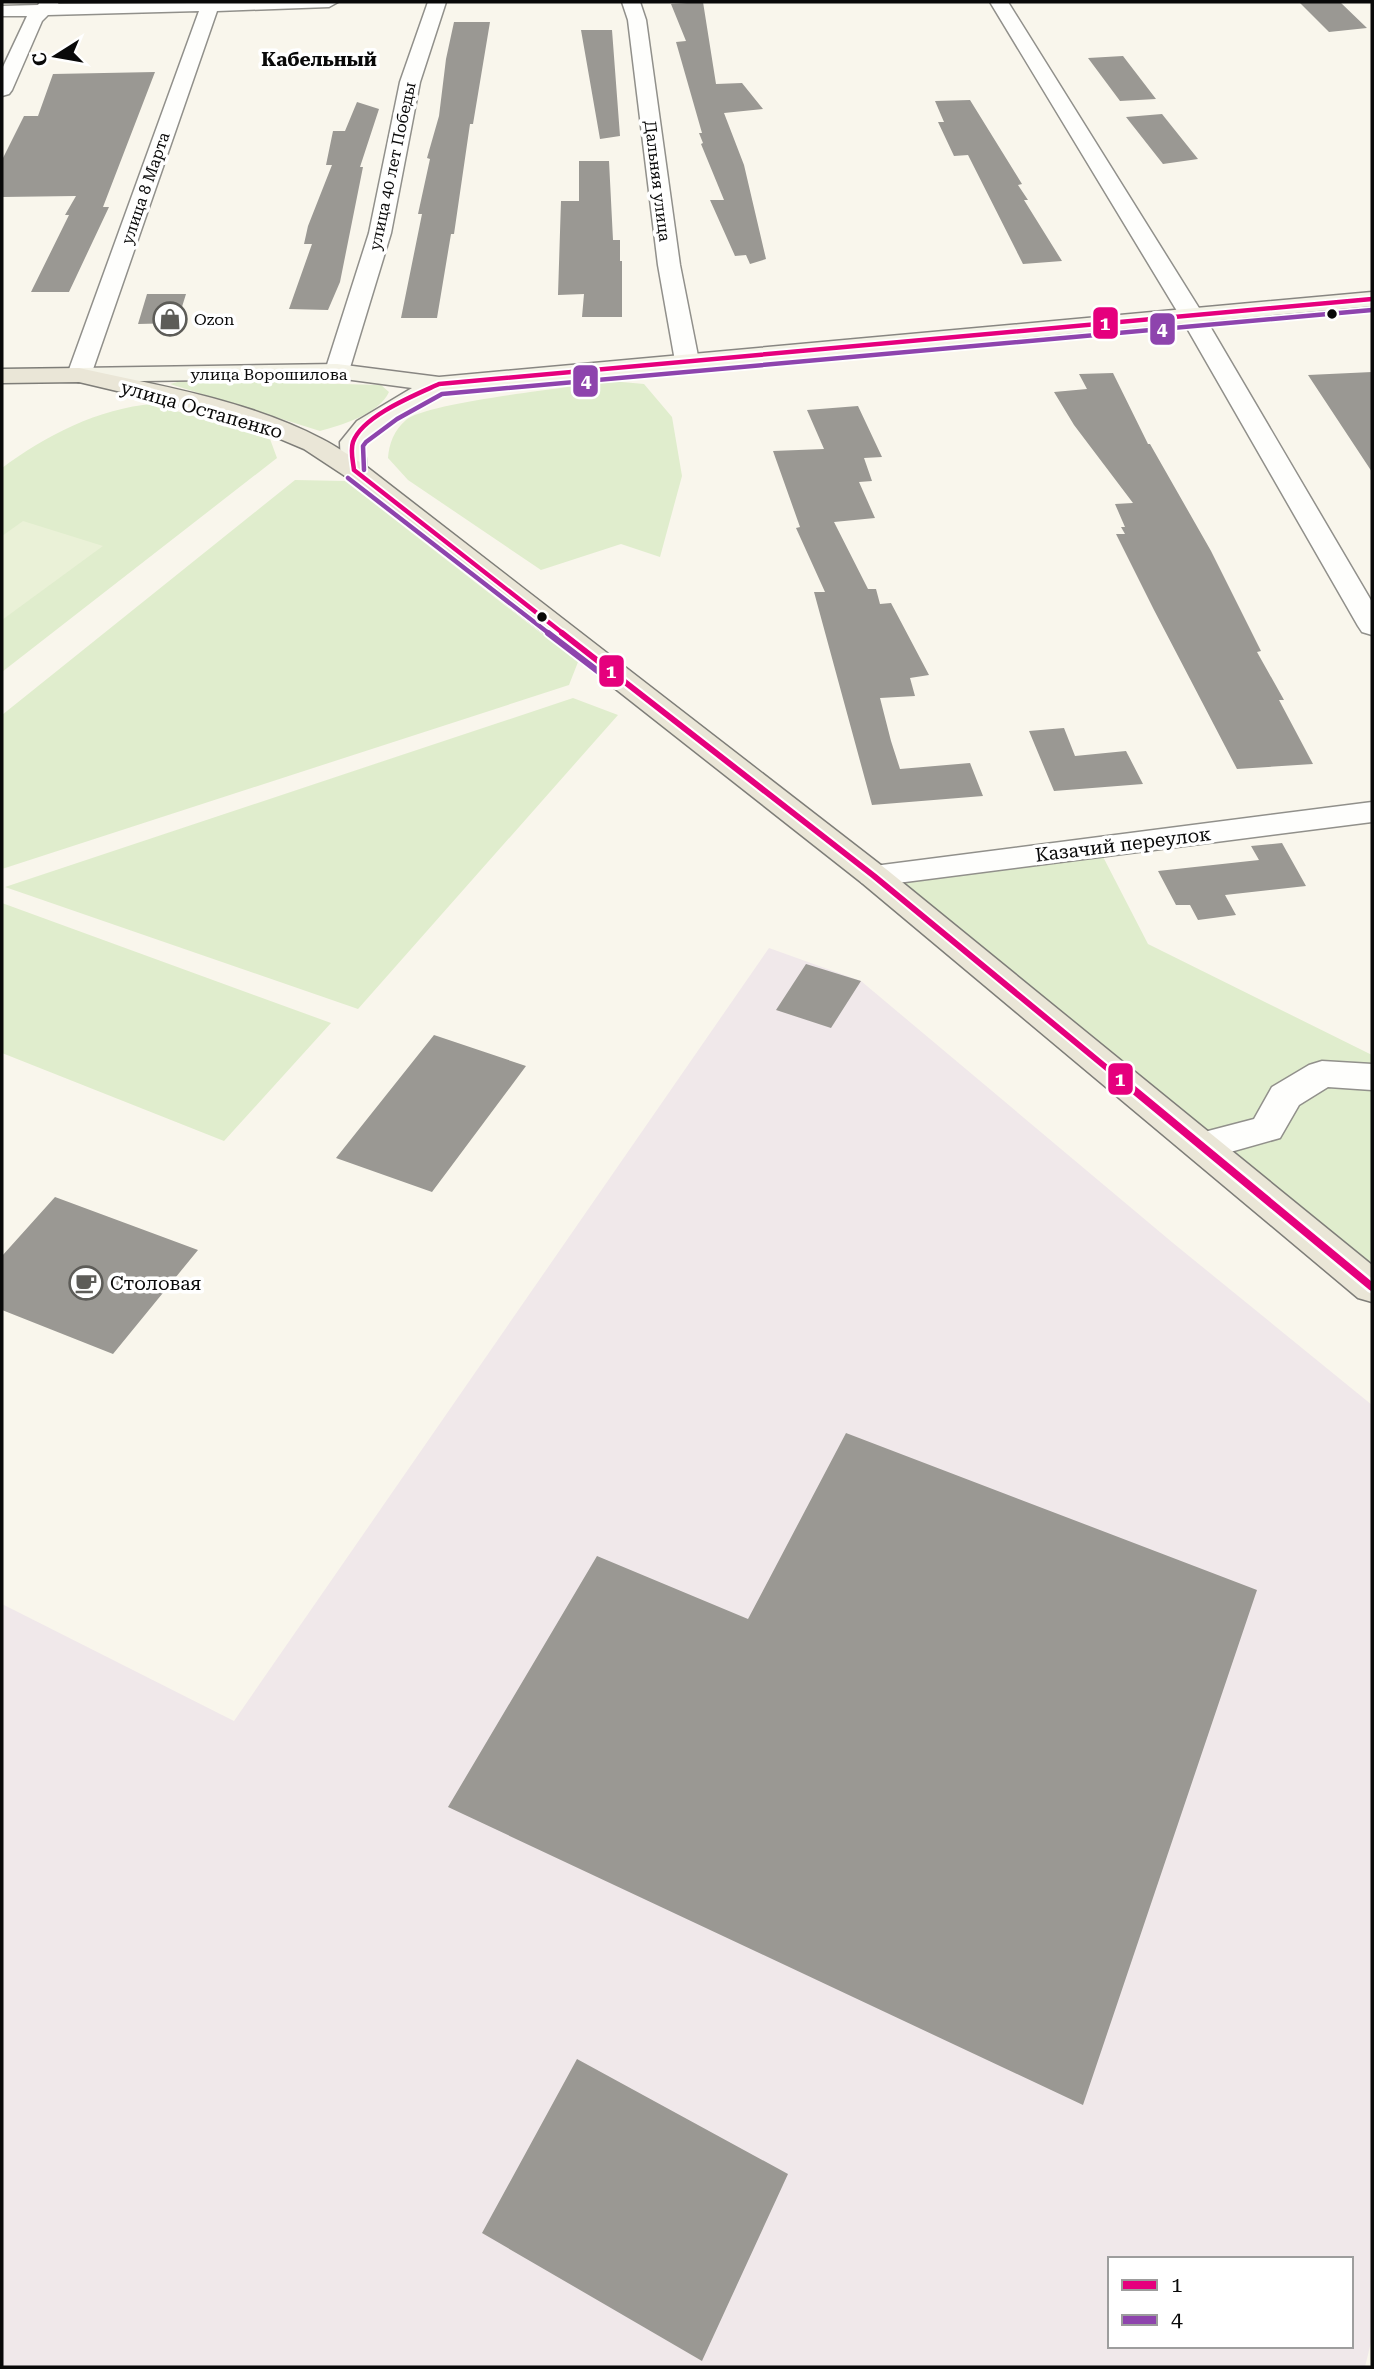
<svg xmlns="http://www.w3.org/2000/svg" width="1374" height="2369" font-family="'Roboto Serif',serif">
	<style>
		.industrial { fill: #f0e8ea; fill-rule: evenodd }
		.green { fill: #e0edcd }
		.pitch { fill: #eaf1d7 }
		.building { fill: #9a9893 }
		.lines { fill: none; stroke-linecap: round; stroke-linejoin: round }
		.minor-casing { stroke: #91908b; stroke-width: 3 }
		.secondary-casing { stroke: #888682; stroke-width: 3 }
		.primary-casing { stroke: #7e7d78; stroke-width: 3 }
		.minor { fill: #fefefc; fill-rule: evenodd }
		.secondary { fill: #f4f3e7; fill-rule: evenodd }
		.primary { fill: #eae6d7; fill-rule: evenodd }
		.bus-1-far2-casing { stroke: #fff; stroke-width: 8 }
		.bus-1-far1-casing { stroke: #fff; stroke-width: 10 }
		.bus-1-casing { stroke: #fff; stroke-width: 13 }
		.bus-2-far1-casing { stroke: #fff; stroke-width: 8 }
		.bus-2-casing { stroke: #fff; stroke-width: 10 }
		.bus-1-far2 { stroke: #e5007d; stroke-width: 4.5 }
		.bus-1-far1 { stroke: #e5007d; stroke-width: 6 }
		.bus-1 { stroke: #e5007d; stroke-width: 8 }
		.bus-2-far1 { stroke: #8e44ad; stroke-width: 4.5 }
		.bus-2 { stroke: #8e44ad; stroke-width: 6 }
		.bus-dot { fill: #090909; stroke: #fff; stroke-width: 2.5 }
		.labels { text-anchor: middle; stroke-width: 7; stroke-linejoin: round; paint-order: stroke }
		.far-street-label { font-size: 16px; fill: #090909; stroke: #fff }
		.far-poi-label { font-size: 16px; fill: #090909; stroke: #fff; text-anchor: start }
		.far-quarter-label { font-size: 19px; font-weight: bold; fill: #090909; stroke: #fff }
		.street-label { font-size: 19px; fill: #090909; stroke: #fff }
		.poi-label { font-size: 19px; fill: #090909; stroke: #fff; text-anchor: start }
		.line-badge { stroke: #fff; stroke-width: 2.5 }
		.badge-label { font-size: 19px; text-anchor: middle; font-weight: bold; fill: #fff }
	</style>
	<rect width="100%" height="100%" fill="#f9f6ec"/>
	<path class="industrial" d="M 769,948 L 861,981 L 1173,1243 L 1372,1405 L 1372,2338 L 1365,2367 L 2,2367 L 2,1604 L 234,1721 ZM 1110,2259 L 1351,2259 L 1351,2346 L 1110,2346 Z"/>
	<path class="green" d="M 185,380 L 381,385 L 389,392 C 379,414 342,425 320,431 L 170,384 Z
		M 611,381 L 644,384 L 672,417 L 682,476 L 660,557 L 621,544 L 541,570 L 408,480 L 388,458 C 389,444 394,430 406,420 C 426,402 576,387 611,381 Z
		M 153,404 L 270,439 L 277,458 L 2,672 L 2,468 C 45,436 99,408 153,404 Z
		M 295,480 L 345,481 L 578,662 L 569,685 L 2,869 L 2,715 Z
		M 573,698 L 618,715 L 358,1009 L 5,887 Z
		M 1098,847 L 1148,944 L 1372,1055 L 1372,1287 L 874,876 Z
		M 2,903 L 331,1023 L 224,1141 L 2,1053 Z"/>
	<path class="pitch" d="M 23,521 L 103,546 L 2,620 L 2,536 Z"/>
	<path class="building" d="M 703,2 L 716,84 L 742,83 L 763,109 L 724,113 L 744,165 L 766,259 L 750,264 L 746,255 L 735,256 L 710,200 L 724,200 L 701,144 L 703,143 L 699,133 L 702,133 L 676,42 L 686,41 L 671,4 Z
		M 1299,2 L 1340,2 L 1367,28 L 1329,32 Z
		M 454,22 L 490,22 L 473,124 L 470,124 L 454,234 L 451,234 L 437,318 L 401,318 L 422,214 L 418,214 L 430,159 L 427,158 L 439,116 L 446,59 Z
		M 581,30 L 612,30 L 620,136 L 600,139 Z
		M 1123,56 L 1156,99 L 1120,101 L 1088,58 Z
		M 155,72 L 103,207 L 109,207 L 69,292 L 31,292 L 69,215 L 65,215 L 76,196 L 2,197 L 2,160 L 24,116 L 38,116 L 53,74 Z
		M 970,100 L 1022,184 L 1018,185 L 1028,200 L 1024,200 L 1062,261 L 1023,264 L 968,155 L 954,156 L 938,122 L 944,122 L 935,101 Z
		M 357,102 L 379,109 L 360,167 L 363,167 L 340,282 L 328,310 L 289,309 L 312,244 L 304,244 L 308,226 L 332,165 L 326,165 L 333,131 L 345,131 Z
		M 1162,114 L 1198,159 L 1163,164 L 1126,117 Z
		M 579,161 L 609,161 L 613,240 L 620,240 L 620,261 L 622,261 L 622,317 L 582,317 L 584,294 L 558,295 L 561,201 L 579,201 Z
		M 147,294 L 186,294 L 177,323 L 138,324 Z
		M 1372,372 L 1372,472 L 1308,375 Z
		M 1113,373 L 1148,444 L 1150,444 L 1211,551 L 1261,651 L 1257,652 L 1284,700 L 1279,700 L 1313,764 L 1237,769 L 1154,610 L 1116,534 L 1125,534 L 1121,527 L 1125,527 L 1115,504 L 1133,503 L 1074,425 L 1054,392 L 1087,389 L 1079,374 Z
		M 858,406 L 882,457 L 864,458 L 872,481 L 859,482 L 875,518 L 834,522 L 868,589 L 876,589 L 880,604 L 891,603 L 929,675 L 910,678 L 915,696 L 880,698 L 891,741 L 900,769 L 970,763 L 983,796 L 872,805 L 814,592 L 825,592 L 796,528 L 800,527 L 773,451 L 824,449 L 807,410 Z
		M 1064,728 L 1075,756 L 1126,751 L 1143,784 L 1054,791 L 1029,731 Z
		M 1282,843 L 1306,886 L 1225,895 L 1236,915 L 1198,920 L 1190,905 L 1176,905 L 1158,871 L 1259,860 L 1251,846 Z
		M 806,964 L 861,981 L 831,1028 L 776,1010 Z
		M 434,1035 L 526,1066 L 432,1192 L 336,1158 Z
		M 55,1197 L 198,1250 L 113,1354 L 2,1310 L 2,1256 Z
		M 846,1433 L 1257,1590 L 1083,2105 L 448,1807 L 597,1556 L 748,1619 Z
		M 577,2059 L 788,2174 L 702,2361 L 482,2233 Z"/>
	<g class="lines">
		<defs>
			<path id="minor" d="M 40,2 L 59,2 L 58,4 L 338,2 L 329,7 L 217,11 L 91,375 L 88,380 L 79,382 L 70,380 L 67,375 L 199,11 L 48,15 L 42,21 L 12,90 L 9,94 L 2,96 L 2,69 L 27,16 L 2,16 L 2,6 L 38,5 Z
				M 428,2 L 446,2 L 420,82 L 391,233 L 349,371 L 346,376 L 337,378 L 328,376 L 325,371 L 369,233 L 400,82 Z
				M 622,2 L 640,2 L 646,20 L 680,265 L 699,361 L 696,366 L 687,368 L 678,366 L 675,361 L 658,265 L 628,20 Z
				M 990,2 L 1008,2 L 1204,316 L 1372,602 L 1372,635 L 1362,632 L 1358,626 L 1180,316 Z
				M 1372,802 L 1372,822 L 874,886 L 862,883 L 857,876 L 862,869 L 874,866 Z
				M 1322,1061 L 1372,1064 L 1372,1090 L 1328,1087 L 1299,1105 L 1280,1138 L 1202,1160 L 1189,1156 L 1183,1146 L 1189,1136 L 1254,1119 L 1272,1087 L 1309,1065 Z"/>
			<path id="secondary" d="M 1372,292 L 1372,306 L 444,391 C 427,400 371,426 366,443 C 362,455 371,465 363,476 L 354,478 L 345,476 L 341,470 L 340,442 L 357,421 L 412,388 L 337,378 L 79,382 L 70,380 L 67,375 L 70,370 L 79,368 L 337,364 L 439,377 Z"/>
			<path id="primary" d="M 79,368 C 160,386 248,400 322,439 C 336,446 350,456 363,464 L 886,869 L 1372,1265 L 1372,1302 L 1358,1298 L 862,883 L 345,476 L 304,449 L 247,425 L 172,404 L 79,382 L 2,383 L 2,369 Z"/>
		</defs>
		<use href="#minor" class="minor-casing"/>
		<use href="#secondary" class="secondary-casing"/>
		<use href="#primary" class="primary-casing"/>
		<use href="#minor" class="minor"/>
		<use href="#secondary" class="secondary"/>
		<use href="#primary" class="primary"/>
		<defs>
			<path id="bus-1-far2" d="M 354,470 L 565,635
				M 354,470 C 353,461 350,451 353,442 C 362,416 415,395 439,384 L 1372,299"/>
			<path id="bus-1-far1" d="M 562,633 L 874,876 L 1125,1083"/>
			<path id="bus-1" d="M 1123,1081 L 1372,1287"/>
			<path id="bus-2-far1" d="M 364,470 L 363,446 L 366,442 L 397,419 L 442,394 L 1372,310
				M 348,478 L 551,635"/>
			<path id="bus-2" d="M 548,633 L 616,685"/>
		</defs>
		<use href="#bus-1-far2" class="bus-1-far2-casing"/>
		<use href="#bus-1-far1" class="bus-1-far1-casing"/>
		<use href="#bus-1" class="bus-1-casing"/>
		<use href="#bus-2-far1" class="bus-2-far1-casing"/>
		<use href="#bus-2" class="bus-2-casing"/>
		<use href="#bus-1-far2" class="bus-1-far2"/>
		<use href="#bus-1-far1" class="bus-1-far1"/>
		<use href="#bus-1" class="bus-1"/>
		<use href="#bus-2-far1" class="bus-2-far1"/>
		<use href="#bus-2" class="bus-2"/>
	</g>
	<defs>
		<symbol id="shop-ring" viewBox="-11 -11 22 22"><circle r="9.5" fill="#fff" stroke="#5d5c58" stroke-width="1.5"/><path d="M-5-2.5h2.3a2.7 3.5 0 0 1 5.4 0H5L5.5 6h-11ZM-1.5-2.5h3a1.5 2.3 0 0 0-3 0Z" fill="#5d5c58"/></symbol>
		<symbol id="cafe-ring" viewBox="-11 -11 22 22"><circle r="9.5" fill="#fff" stroke="#5d5c58" stroke-width="1.5"/><path d="M-5.5-4.5H6V0H3Q3 3.5 0 3.5H-2.5Q-5.5 3.5-5.5 0ZM3-3.2v2h1.7v-2ZM-6 4.5H4V6H-6Z" fill="#5d5c58"/></symbol>
	</defs>
	<g fill-rule="evenodd">
		<use href="#shop-ring" x="151" y="300" width="38" height="38"/>
		<use href="#cafe-ring" x="67" y="1264" width="38" height="38"/>
	</g>
	<g class="bus-dot">
		<circle cx="1332" cy="314" r="6"/>
		<circle cx="542" cy="617" r="6"/>
	</g>
	<g class="labels">
		<g class="far-street-label">
			<text transform="translate(392 166) rotate(-78)" y="6">улица 40 лет Победы</text>
			<text transform="translate(658 181) rotate(83)" y="6">Дальняя улица</text>
			<text transform="translate(145 188) rotate(-71)" y="6">улица 8 Марта</text>
			<text x="269" y="380">улица Ворошилова</text>
		</g>
		<g class="far-poi-label">
			<text x="194" y="325">Ozon</text>
		</g>
		<g class="far-quarter-label">
			<text x="319" y="66">Кабельный</text>
		</g>
		<g class="street-label">
			<text transform="translate(202 409) rotate(16)" y="7">улица Остапенко</text>
			<text transform="translate(1123 844) rotate(-7)" y="7">Казачий переулок</text>
		</g>
		<g class="poi-label">
			<text x="110" y="1290">Столовая</text>
		</g>
	</g>
	<g class="line-badge">
		<rect x="1092" y="306" width="27" height="34" rx="7" fill="#e5007d"/>
		<rect x="1149" y="312" width="27" height="34" rx="7" fill="#8e44ad"/>
		<rect x="572" y="364" width="27" height="34" rx="7" fill="#8e44ad"/>
		<rect x="598" y="654" width="27" height="34" rx="7" fill="#e5007d"/>
		<rect x="1107" y="1062" width="27" height="34" rx="7" fill="#e5007d"/>
	</g>
	<g class="badge-label">
		<text x="1105" y="330">1</text>
		<text x="1162" y="336">4</text>
		<text x="586" y="388">4</text>
		<text x="611" y="678">1</text>
		<text x="1120" y="1086">1</text>
	</g>
	<rect width="1374" height="2369" fill="none" stroke="#090909" stroke-width="7"/>
	<rect x="1108" y="2257" width="245" height="91" fill="#ffffff" stroke="#9d9d9d" stroke-width="2"/>
	<rect x="1122" y="2280" width="35" height="10" fill="#e5007d" stroke="#9d9d9d" stroke-width="2"/>
	<text x="1171" y="2292" font-size="21" fill="#090909">1</text>
	<rect x="1122" y="2315" width="35" height="10" fill="#8e44ad" stroke="#9d9d9d" stroke-width="2"/>
	<text x="1171" y="2327" font-size="21" fill="#090909">4</text>
	<g transform="translate(56 56) rotate(259)" stroke="#ffffff" stroke-width="5" paint-order="stroke">
	<path d="M0-5L12 26L0 18L-12 26Z" fill="#090909"/>
	<text y="-10" font-size="19" font-weight="bold" text-anchor="middle" fill="#090909">С</text>
	</g>
</svg>
